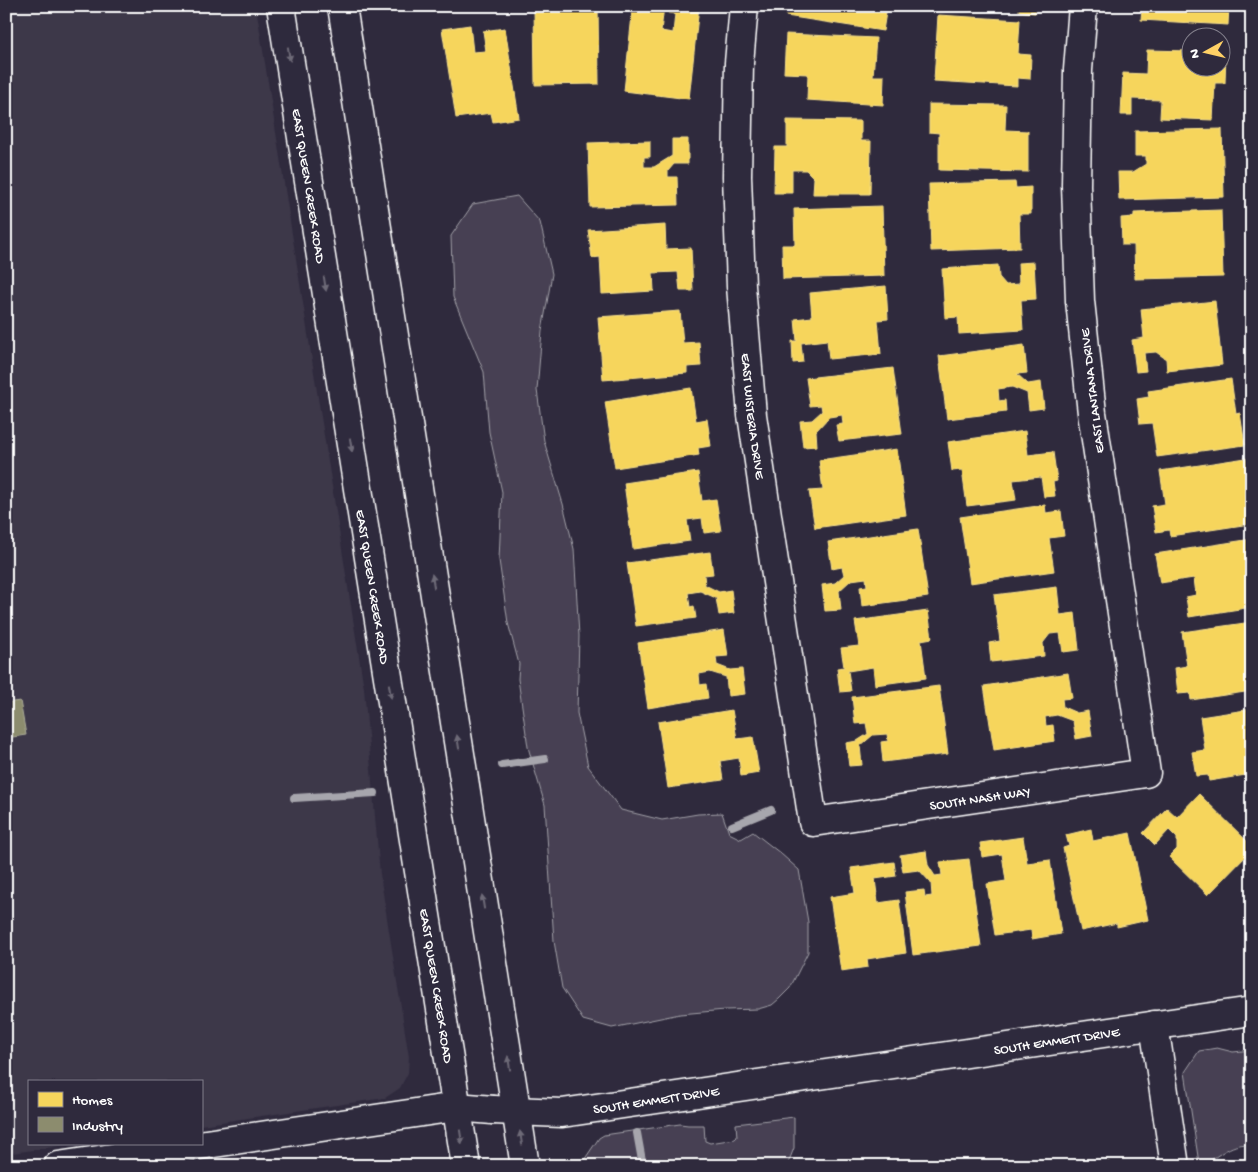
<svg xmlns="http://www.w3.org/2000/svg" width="1258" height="1172" font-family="'Gochi Hand',sans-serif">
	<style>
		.built { fill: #3c3749 }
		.green { fill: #464152; stroke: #a2a0a8 }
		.homes { fill: #f6d55c; stroke: #f9e28d }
		.industry { fill: #8c8c6e; stroke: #aeae9a }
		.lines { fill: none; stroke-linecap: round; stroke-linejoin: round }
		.stream { stroke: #a7a6ad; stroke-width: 8 }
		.street-casing { stroke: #fff; stroke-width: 31 }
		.secondary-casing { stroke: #fff; stroke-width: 31 }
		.primary-casing { stroke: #fff; stroke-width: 31 }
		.street { stroke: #2f2a3d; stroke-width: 28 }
		.secondary { stroke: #2f2a3d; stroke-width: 28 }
		.primary { stroke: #2f2a3d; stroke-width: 28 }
		.oneway { fill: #6d6a77 }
		.labels { text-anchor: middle; stroke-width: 5; stroke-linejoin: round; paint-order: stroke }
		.street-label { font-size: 14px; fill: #fff; stroke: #2f2a3d }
	</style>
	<rect width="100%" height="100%" fill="#2f2a3d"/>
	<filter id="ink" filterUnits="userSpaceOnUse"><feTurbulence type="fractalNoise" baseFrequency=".02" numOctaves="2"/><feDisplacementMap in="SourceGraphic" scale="10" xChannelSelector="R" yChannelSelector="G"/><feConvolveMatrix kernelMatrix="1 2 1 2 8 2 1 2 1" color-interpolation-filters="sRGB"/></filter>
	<g filter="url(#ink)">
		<path class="built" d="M 6,6 L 256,6 L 364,688 L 380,874 L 409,1057 L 408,1073 L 400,1088 L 385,1098 L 201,1125 L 201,1081 L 29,1081 L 29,1143 L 80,1143 L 6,1154 Z"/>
		<path class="green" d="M 517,196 L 540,222 L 552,274 L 542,331 L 537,390 L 544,441 L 563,504 L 574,549 L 579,636 L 577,713 L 588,766 L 621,810 L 662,820 L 698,814 L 722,813 L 729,833 L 741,839 L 753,832 L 780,853 L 799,870 L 808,922 L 808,952 L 790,988 L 779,999 L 772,1005 L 758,1009 L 725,1010 L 680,1014 L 612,1028 L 583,1020 L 562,988 L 554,941 L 545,805 L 528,747 L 518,679 L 519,664 L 508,623 L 499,560 L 502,492 L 489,432 L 484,372 L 453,297 L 451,236 L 473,204 Z
			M 1217,1048 L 1233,1052 L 1252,1050 L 1252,1145 C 1233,1141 1219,1156 1204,1164 L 1199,1163 L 1185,1072 L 1199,1051 Z
			M 794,1117 L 794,1148 L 787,1166 L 580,1166 L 599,1138 L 604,1135 L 680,1124 L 688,1125 L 704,1125 L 705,1141 L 710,1143 L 735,1139 L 737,1137 L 736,1124 Z"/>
		<path class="homes" d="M 534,6 L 598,6 L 599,84 L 535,85 Z
			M 633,6 L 664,6 L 661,31 L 673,33 L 675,14 L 668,13 L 669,6 L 699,6 L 689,99 L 624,91 Z
			M 787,6 L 887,6 L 883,31 L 786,16 Z
			M 1019,6 L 1036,6 L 1035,13 L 1019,11 Z
			M 1142,6 L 1229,6 L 1228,25 L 1141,20 Z
			M 938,15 L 1020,20 L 1018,54 L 1031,55 L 1030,79 L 1017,78 L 1017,86 L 934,81 Z
			M 470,25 L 473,52 L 486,51 L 483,31 L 505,28 L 519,118 L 493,122 L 491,113 L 456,118 L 442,29 Z
			M 786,34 L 876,38 L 873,76 L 884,76 L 883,105 L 807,100 L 808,74 L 784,73 Z
			M 1147,50 L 1190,51 L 1190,68 L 1220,68 L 1220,53 L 1226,53 L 1225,83 L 1215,83 L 1213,120 L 1160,118 L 1161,100 L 1132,99 L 1132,115 L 1121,115 L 1123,73 L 1146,74 Z
			M 929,104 L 1006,105 L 1005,130 L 1028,131 L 1028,172 L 939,170 L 939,133 L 929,132 Z
			M 787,120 L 861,121 L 861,141 L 871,141 L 870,194 L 813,194 L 814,178 L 806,170 L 792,170 L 792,193 L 774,193 L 775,147 L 787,147 Z
			M 1222,129 L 1224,197 L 1119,200 L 1118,172 L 1133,172 L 1146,164 L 1146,156 L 1135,156 L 1135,131 Z
			M 672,139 L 688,139 L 688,164 L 674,164 L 668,171 L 668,177 L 677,177 L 678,205 L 590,207 L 588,143 L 650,141 L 650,157 L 644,157 L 644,167 L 654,167 L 672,156 Z
			M 1015,182 L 1016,188 L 1031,187 L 1031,214 L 1019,214 L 1020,248 L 931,251 L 929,184 Z
			M 882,206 L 884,276 L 783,279 L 782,245 L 795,245 L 794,209 Z
			M 1221,210 L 1223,277 L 1135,279 L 1134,245 L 1122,245 L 1121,218 L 1134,217 L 1134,213 Z
			M 665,225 L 666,249 L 691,248 L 693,291 L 680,291 L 678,272 L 653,273 L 654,291 L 602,294 L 600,257 L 592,258 L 588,230 Z
			M 1034,262 L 1036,299 L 1021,300 L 1023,330 L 959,334 L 958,317 L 945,318 L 942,269 L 998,265 L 999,277 L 1006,285 L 1019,284 L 1018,263 Z
			M 886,286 L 888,319 L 878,320 L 881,354 L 829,359 L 827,340 L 801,343 L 803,362 L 793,363 L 792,341 L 797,341 L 795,319 L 812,317 L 810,293 Z
			M 1215,301 L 1222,365 L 1167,371 L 1166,359 L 1156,352 L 1144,353 L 1146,371 L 1136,372 L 1132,340 L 1144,338 L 1141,309 Z
			M 680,311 L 683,343 L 699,342 L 701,366 L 687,367 L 687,373 L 603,380 L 598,317 Z
			M 1024,345 L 1027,373 L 1017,374 L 1028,384 L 1041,382 L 1044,408 L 1029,410 L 1027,393 L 1012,387 L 998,389 L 999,401 L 1005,400 L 1006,412 L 947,419 L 939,356 Z
			M 893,368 L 902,434 L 839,441 L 836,425 L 843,424 L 842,415 L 829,417 L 816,431 L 817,446 L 803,447 L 800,421 L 812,420 L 822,411 L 821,405 L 810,406 L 806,378 Z
			M 1231,379 L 1236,414 L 1240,413 L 1245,445 L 1157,457 L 1152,423 L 1140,424 L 1137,399 L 1149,397 L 1148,391 Z
			M 691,388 L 696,421 L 707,419 L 711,446 L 698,448 L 699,455 L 615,468 L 605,402 Z
			M 1025,431 L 1028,455 L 1053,452 L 1057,481 L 1053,482 L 1055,496 L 1044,497 L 1041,477 L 1013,480 L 1016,500 L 967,506 L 962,470 L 952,471 L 948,442 Z
			M 897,449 L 906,515 L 815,528 L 809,491 L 823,490 L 819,460 Z
			M 1246,458 L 1251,490 L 1245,491 L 1250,524 L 1170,536 L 1169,530 L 1156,532 L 1152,506 L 1165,504 L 1160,471 Z
			M 698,472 L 702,501 L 716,499 L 721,531 L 704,533 L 702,518 L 687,520 L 690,541 L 633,549 L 624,483 Z
			M 1045,505 L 1046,513 L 1061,511 L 1064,536 L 1049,538 L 1054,571 L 970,583 L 960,517 Z
			M 918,529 L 928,597 L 862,606 L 860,587 L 867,586 L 866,578 L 851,580 L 839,591 L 841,610 L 825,611 L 822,585 L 835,583 L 844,575 L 842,567 L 832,569 L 828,542 Z
			M 1252,539 L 1252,607 L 1189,617 L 1186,597 L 1196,595 L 1194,578 L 1160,583 L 1155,554 Z
			M 710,552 L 713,574 L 704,575 L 705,585 L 719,592 L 731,590 L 734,613 L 719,615 L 716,598 L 700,591 L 688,593 L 690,607 L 694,606 L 696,618 L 636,626 L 627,563 Z
			M 1057,587 L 1060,615 L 1075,613 L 1079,650 L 1063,652 L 1060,633 L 1050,634 L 1043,643 L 1044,656 L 991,662 L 989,643 L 1000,641 L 994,595 Z
			M 928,611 L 932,638 L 921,640 L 926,678 L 875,685 L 873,667 L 848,671 L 851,691 L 840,692 L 837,668 L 844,667 L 841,648 L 859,646 L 855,621 Z
			M 1252,622 L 1252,691 L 1191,700 L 1190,693 L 1178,694 L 1175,668 L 1187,666 L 1182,632 Z
			M 724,630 L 728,656 L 716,657 L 717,665 L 730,670 L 742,669 L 745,694 L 728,696 L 726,677 L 710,672 L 699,674 L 700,685 L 706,684 L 708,698 L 648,708 L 638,643 Z
			M 1068,673 L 1072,698 L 1062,699 L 1063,707 L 1077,713 L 1088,711 L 1092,736 L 1076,739 L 1073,721 L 1057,715 L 1045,717 L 1046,726 L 1053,725 L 1055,741 L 994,750 L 984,686 Z
			M 939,686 L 948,754 L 883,762 L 881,742 L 888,741 L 887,734 L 873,735 L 860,746 L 862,765 L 849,766 L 846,743 L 857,741 L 868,734 L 866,723 L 855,724 L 852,697 Z
			M 1252,709 L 1252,774 L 1209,781 L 1208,775 L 1196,776 L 1192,752 L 1205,750 L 1200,717 Z
			M 732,710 L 737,739 L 753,737 L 759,773 L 741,776 L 739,758 L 720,761 L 723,780 L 668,788 L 658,722 Z
			M 1199,794 L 1252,846 L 1252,850 L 1208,895 L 1169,857 L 1177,849 L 1177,838 L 1169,830 L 1155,845 L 1143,833 L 1167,808 L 1177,817 Z
			M 1091,829 L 1093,841 L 1130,833 L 1148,920 L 1117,927 L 1117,923 L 1081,931 L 1063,848 L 1069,846 L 1066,835 Z
			M 1023,837 L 1027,863 L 1050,860 L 1061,934 L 1032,939 L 1031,930 L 995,935 L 987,884 L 1006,881 L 1002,854 L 982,857 L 980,843 Z
			M 926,851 L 928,865 L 935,876 L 942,875 L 940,862 L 969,859 L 981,946 L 913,955 L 905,892 L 924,890 L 925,897 L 932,896 L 931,883 L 919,870 L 903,872 L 900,855 Z
			M 894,862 L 896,876 L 875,879 L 878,903 L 899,900 L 906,953 L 867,959 L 868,967 L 841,971 L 830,897 L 855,893 L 851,868 Z
			M 1028,1159 L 1029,1166 L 984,1166 Z
			M 1109,1162 L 1110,1166 L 1080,1166 Z"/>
		<path class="industry" d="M 20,701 L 26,735 L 6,738 L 6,703 Z"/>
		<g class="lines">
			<path class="stream" d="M 502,765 L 545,759
				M 294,798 L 375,793
				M 732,826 L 771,810
				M 637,1133 L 643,1166"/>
			<defs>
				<g id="street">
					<path id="s1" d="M 744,6 L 739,63 L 737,176 L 741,286 L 752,415 L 813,822 L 1146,773 L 1092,413 L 1080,301 L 1076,185 L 1078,70 L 1083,6"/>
					<path d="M 1154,1025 L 1175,1166"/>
					<path id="s2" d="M 493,1110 L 562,1113 L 1252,1011"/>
				</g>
				<path id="secondary" d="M 58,1166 L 456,1107 L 493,1110"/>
				<g id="primary">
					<path id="s3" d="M 281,6 L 466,1166"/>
					<path d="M 342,6 L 525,1166"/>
				</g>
			</defs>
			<use href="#street" class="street-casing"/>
			<use href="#secondary" class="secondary-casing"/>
			<use href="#primary" class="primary-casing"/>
			<use href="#street" class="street"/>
			<use href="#secondary" class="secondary"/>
			<use href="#primary" class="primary"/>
		</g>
		<defs><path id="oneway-solid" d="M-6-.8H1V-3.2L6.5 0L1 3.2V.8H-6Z" transform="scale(1.25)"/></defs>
		<g class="oneway">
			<use href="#oneway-solid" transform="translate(289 54) rotate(81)"/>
			<use href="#oneway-solid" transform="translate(325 284) rotate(81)"/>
			<use href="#oneway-solid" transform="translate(351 445) rotate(81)"/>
			<use href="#oneway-solid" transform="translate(433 581) rotate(-99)"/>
			<use href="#oneway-solid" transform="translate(390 691) rotate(81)"/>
			<use href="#oneway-solid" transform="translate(458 742) rotate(-99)"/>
			<use href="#oneway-solid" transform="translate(483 902) rotate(-99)"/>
			<use href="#oneway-solid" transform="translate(509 1063) rotate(-99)"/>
			<use href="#oneway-solid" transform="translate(461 1137) rotate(81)"/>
			<use href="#oneway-solid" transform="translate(521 1138) rotate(-99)"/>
		</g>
	</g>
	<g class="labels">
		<g class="street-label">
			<text dy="5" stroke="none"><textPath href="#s3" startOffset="182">EAST QUEEN CREEK ROAD</textPath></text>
			<text transform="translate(1091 391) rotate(-97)" y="5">EAST LANTANA DRIVE</text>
			<text dy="5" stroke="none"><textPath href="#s1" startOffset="411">EAST WISTERIA DRIVE</textPath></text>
			<text dy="5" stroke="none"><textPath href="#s3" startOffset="588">EAST QUEEN CREEK ROAD</textPath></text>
			<text dy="5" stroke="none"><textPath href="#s1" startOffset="990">SOUTH NASH WAY</textPath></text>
			<text dy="5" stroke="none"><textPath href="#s3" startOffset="992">EAST QUEEN CREEK ROAD</textPath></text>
			<text dy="5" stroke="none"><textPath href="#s2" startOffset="569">SOUTH EMMETT DRIVE</textPath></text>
			<text dy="5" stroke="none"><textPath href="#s2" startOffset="164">SOUTH EMMETT DRIVE</textPath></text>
		</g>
	</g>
	<rect width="1258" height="1172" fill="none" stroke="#2f2a3d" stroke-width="25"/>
	<rect x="12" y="12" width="1233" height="1147" fill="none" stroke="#fff" stroke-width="2" filter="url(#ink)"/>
	<rect x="28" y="1080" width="175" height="65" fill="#2f2a3d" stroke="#827f8b"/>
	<rect x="38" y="1092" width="25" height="15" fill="#f6d55c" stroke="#827f8b"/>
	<text x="72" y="1104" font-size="15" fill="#ffffff">Homes</text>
	<rect x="38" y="1117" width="25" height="15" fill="#8c8c6e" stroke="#827f8b"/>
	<text x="72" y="1130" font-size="15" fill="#ffffff">Industry</text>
	<g transform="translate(1206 52) rotate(262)"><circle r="24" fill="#2f2a3d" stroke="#827f8b"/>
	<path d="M0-4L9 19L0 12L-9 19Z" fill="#ffd166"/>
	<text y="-8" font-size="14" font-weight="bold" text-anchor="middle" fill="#ffffff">N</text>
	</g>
</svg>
